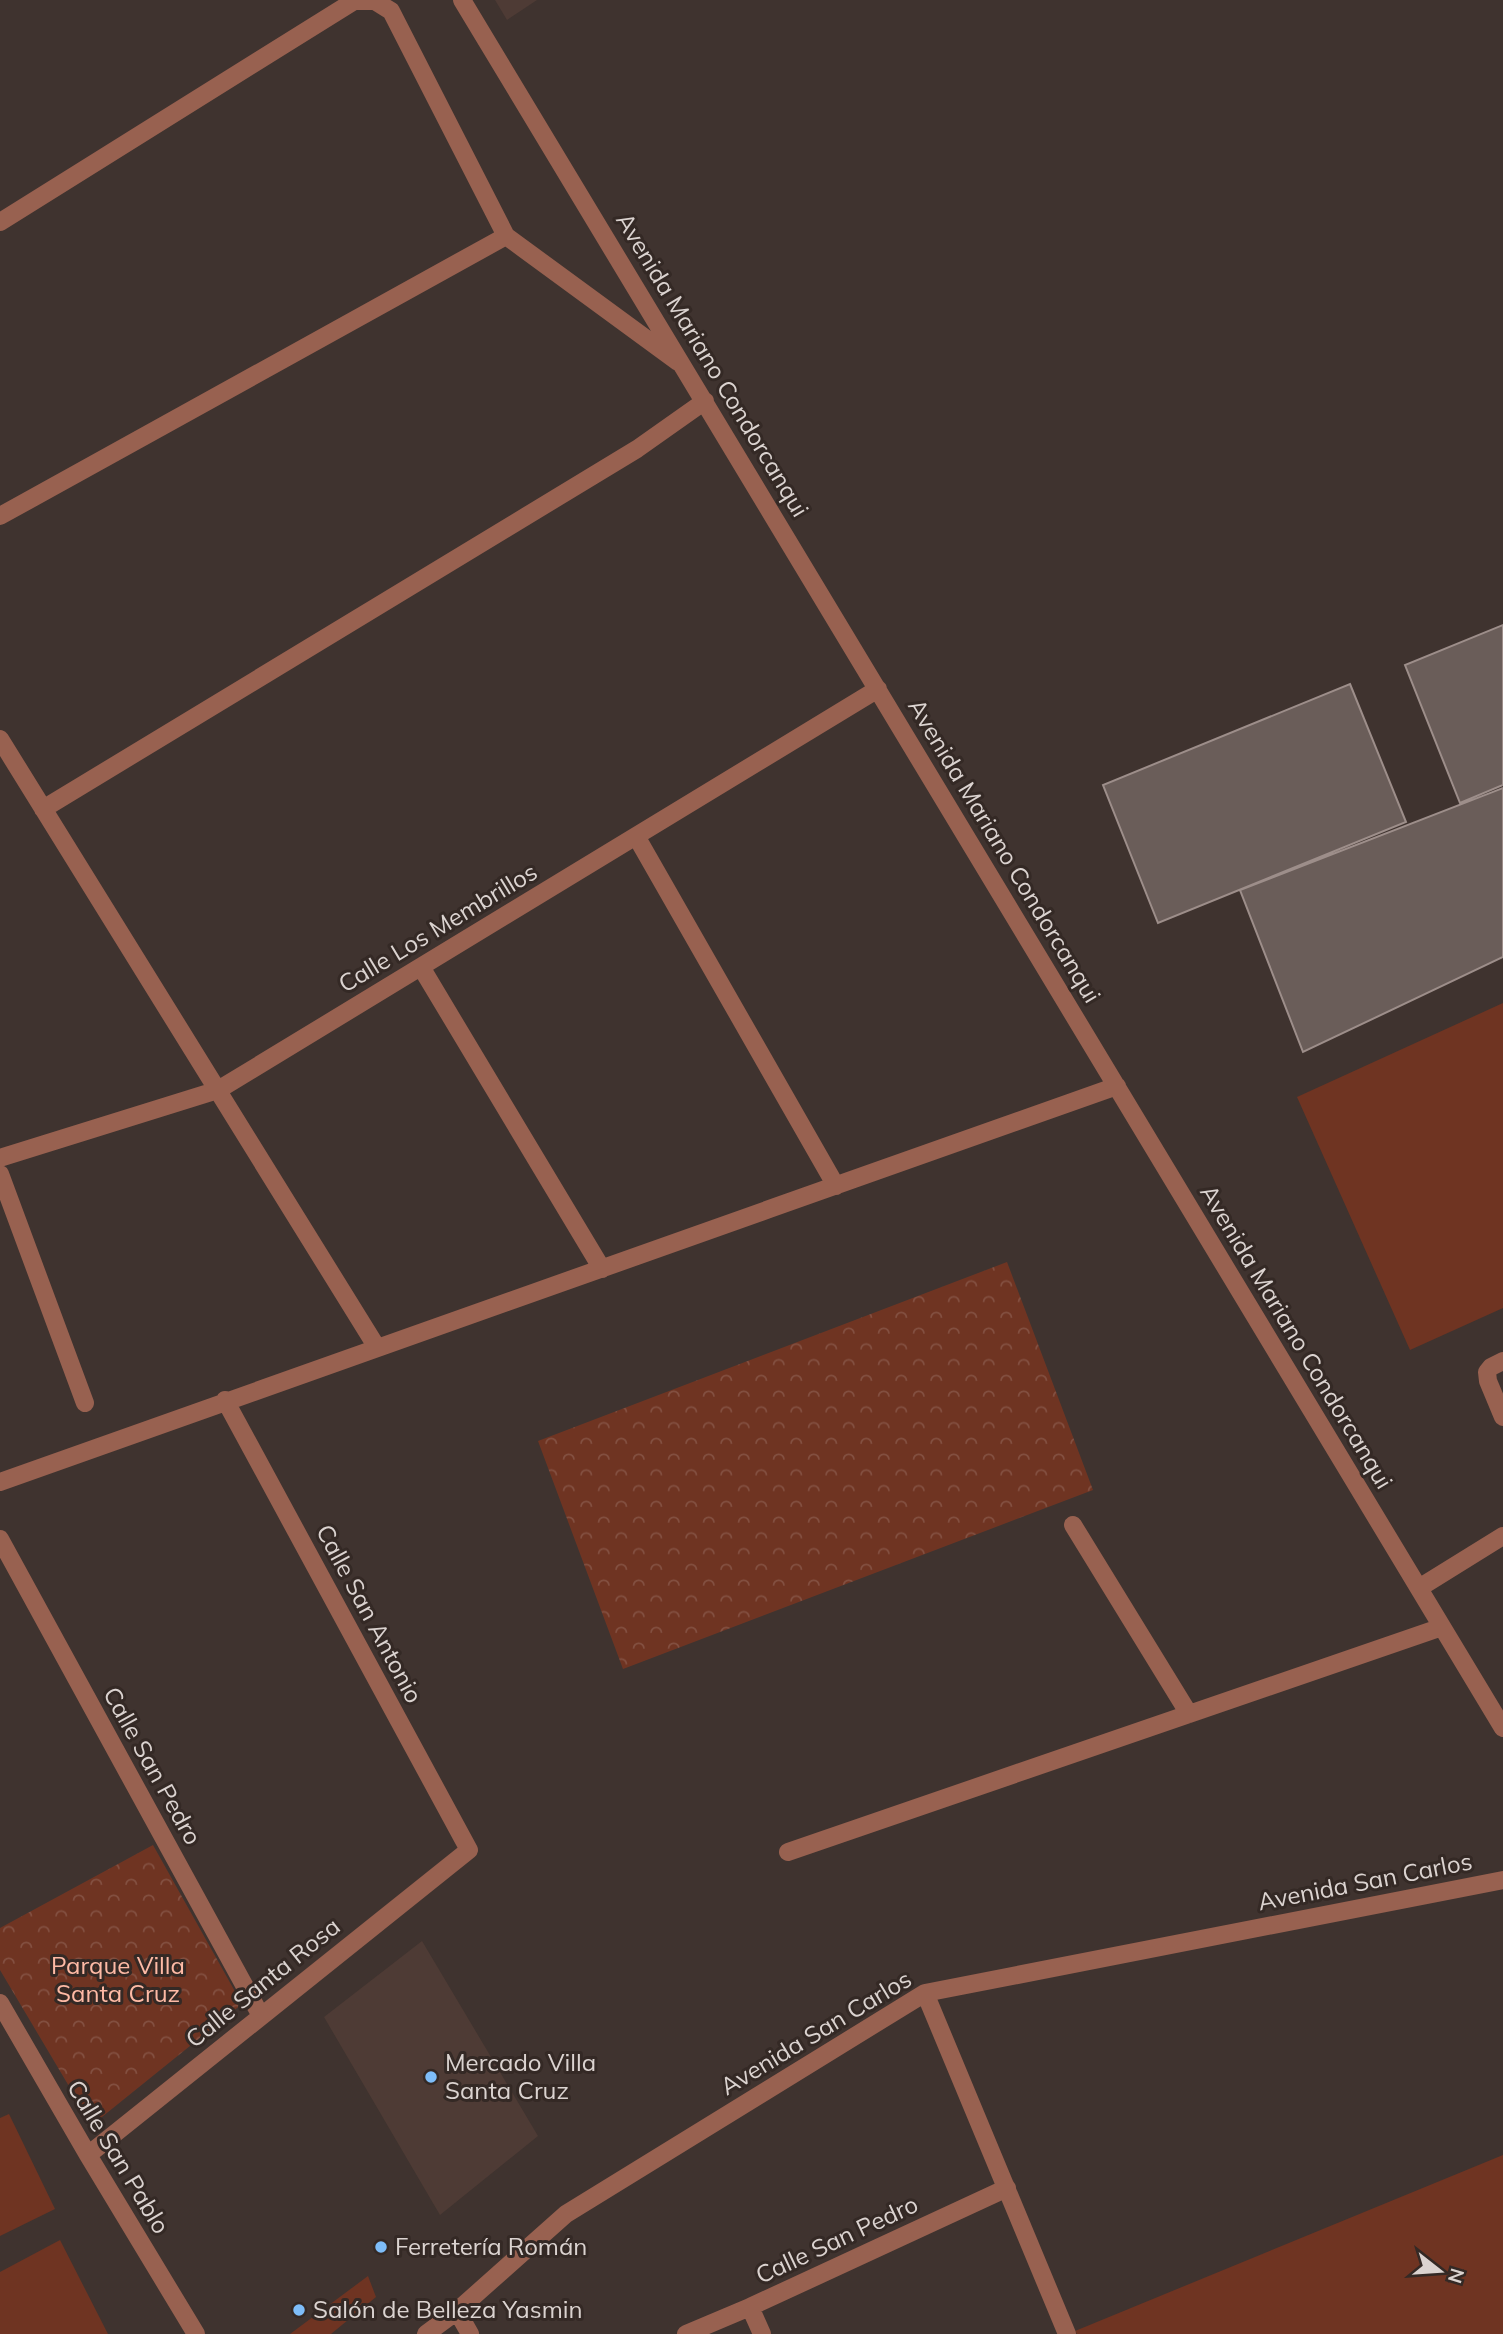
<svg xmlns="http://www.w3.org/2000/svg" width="1503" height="2334" font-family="Mulish,sans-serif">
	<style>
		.built { fill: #4e3b35 }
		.park { fill: url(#park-crowns) }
		.garden { fill: #6f3422 }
		.building { fill: #6a5d59; stroke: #9d8e8a; stroke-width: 2 }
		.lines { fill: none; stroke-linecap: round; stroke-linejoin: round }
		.minor { stroke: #986150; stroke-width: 18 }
		.poi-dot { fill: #7ebdf9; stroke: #342925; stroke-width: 2.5 }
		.labels { text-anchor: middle; stroke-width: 6; stroke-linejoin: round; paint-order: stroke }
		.street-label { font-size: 24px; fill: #dbd3d0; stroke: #342925 }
		.park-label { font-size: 24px; fill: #febaa5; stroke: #342925 }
		.poi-label { font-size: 24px; fill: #dbd3d0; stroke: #342925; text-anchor: start }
	</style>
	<defs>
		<pattern id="park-crowns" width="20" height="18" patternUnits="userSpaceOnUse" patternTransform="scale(1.75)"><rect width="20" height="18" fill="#6f3422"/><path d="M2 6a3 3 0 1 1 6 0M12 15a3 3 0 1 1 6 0" fill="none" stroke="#835041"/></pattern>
	</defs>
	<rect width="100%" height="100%" fill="#3f332f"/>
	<path class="built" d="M 495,0 L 537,0 L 507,20 Z
		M 422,1941 L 538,2136 L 440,2215 L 324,2017 Z"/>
	<path class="park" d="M 1007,1262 L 1093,1490 L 623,1669 L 538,1441 Z
		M 153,1845 L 242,2004 L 92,2125 L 0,1970 L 0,1928 Z"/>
	<path class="garden" d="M 1503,1003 L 1503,1308 L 1410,1350 L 1297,1097 Z
		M 9,2114 L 55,2209 L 0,2236 L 0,2118 Z
		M 1503,2155 L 1503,2334 L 1077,2334 L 1075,2331 Z
		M 60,2240 L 108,2334 L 0,2334 L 0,2272 Z
		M 368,2276 L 376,2297 L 331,2334 L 290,2334 Z"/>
	<path class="building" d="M 1503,625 L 1503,785 L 1460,803 L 1405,665 Z
		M 1350,684 L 1406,822 L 1158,923 L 1103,785 Z
		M 1503,788 L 1503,957 L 1303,1052 L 1240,890 Z"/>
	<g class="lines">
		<path class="minor" d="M 462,0 L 1503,1728
			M 0,222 L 354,1 L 375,1 L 391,11 L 506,236
			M 0,516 L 506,236 L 678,362
			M 0,739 L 376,1346
			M 43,809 L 637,449 L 705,401
			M 636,836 L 836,1186
			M 421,967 L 602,1269
			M 0,1158 L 218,1090 L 878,689
			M 0,1174 L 85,1403
			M 1503,1361 L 1491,1367 L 1487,1372 L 1488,1381 L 1503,1417
			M 0,1482 C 371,1347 745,1219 1117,1086
			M 1073,1525 L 1189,1714
			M 0,1539 L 261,2016
			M 1419,1588 L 1503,1536
			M 788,1852 L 1442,1627
			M 925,1993 L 1067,2334
			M 0,2003 L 88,2155 L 196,2334
			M 88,2155 L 469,1850 L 225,1400
			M 750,2307 L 762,2334
			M 457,2311 L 470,2334
			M 426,2334 L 457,2311 L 566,2214 L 925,1993 L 1503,1880
			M 686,2334 L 750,2307 L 1007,2188"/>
	</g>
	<g class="poi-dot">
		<circle cx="431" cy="2077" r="7"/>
		<circle cx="381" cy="2247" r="7"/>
		<circle cx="299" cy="2310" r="7"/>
	</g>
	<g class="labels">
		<g class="street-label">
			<text transform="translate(712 365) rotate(59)" y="8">Avenida Mariano Condorcanqui</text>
			<text transform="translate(1004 851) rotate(59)" y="8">Avenida Mariano Condorcanqui</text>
			<text transform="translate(438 928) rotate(-31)" y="8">Calle Los Membrillos</text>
			<text transform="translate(1296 1337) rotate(59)" y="8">Avenida Mariano Condorcanqui</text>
			<text transform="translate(369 1614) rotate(62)" y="8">Calle San Antonio</text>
			<text transform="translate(152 1766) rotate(61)" y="8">Calle San Pedro</text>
			<text transform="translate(1365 1882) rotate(-11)" y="8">Avenida San Carlos</text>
			<text transform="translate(263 1983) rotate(-39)" y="8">Calle Santa Rosa</text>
			<text transform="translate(816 2033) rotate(-31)" y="8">Avenida San Carlos</text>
			<text transform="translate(118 2157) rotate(59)" y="8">Calle San Pablo</text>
			<text transform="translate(837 2240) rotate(-25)" y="8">Calle San Pedro</text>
		</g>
		<g class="park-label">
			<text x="118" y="1974">Parque Villa<tspan x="118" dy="28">Santa Cruz</tspan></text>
		</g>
		<g class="poi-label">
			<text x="445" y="2071">Mercado Villa<tspan x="445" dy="28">Santa Cruz</tspan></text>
			<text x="395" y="2255">Ferretería Román</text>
			<text x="313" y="2318">Salón de Belleza Yasmin</text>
		</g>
	</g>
	<g transform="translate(1440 2271) rotate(107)" stroke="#342925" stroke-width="5" paint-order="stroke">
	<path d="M0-5L12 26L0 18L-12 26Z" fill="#dbd3d0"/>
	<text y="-10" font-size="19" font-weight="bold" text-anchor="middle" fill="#dbd3d0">N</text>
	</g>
</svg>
